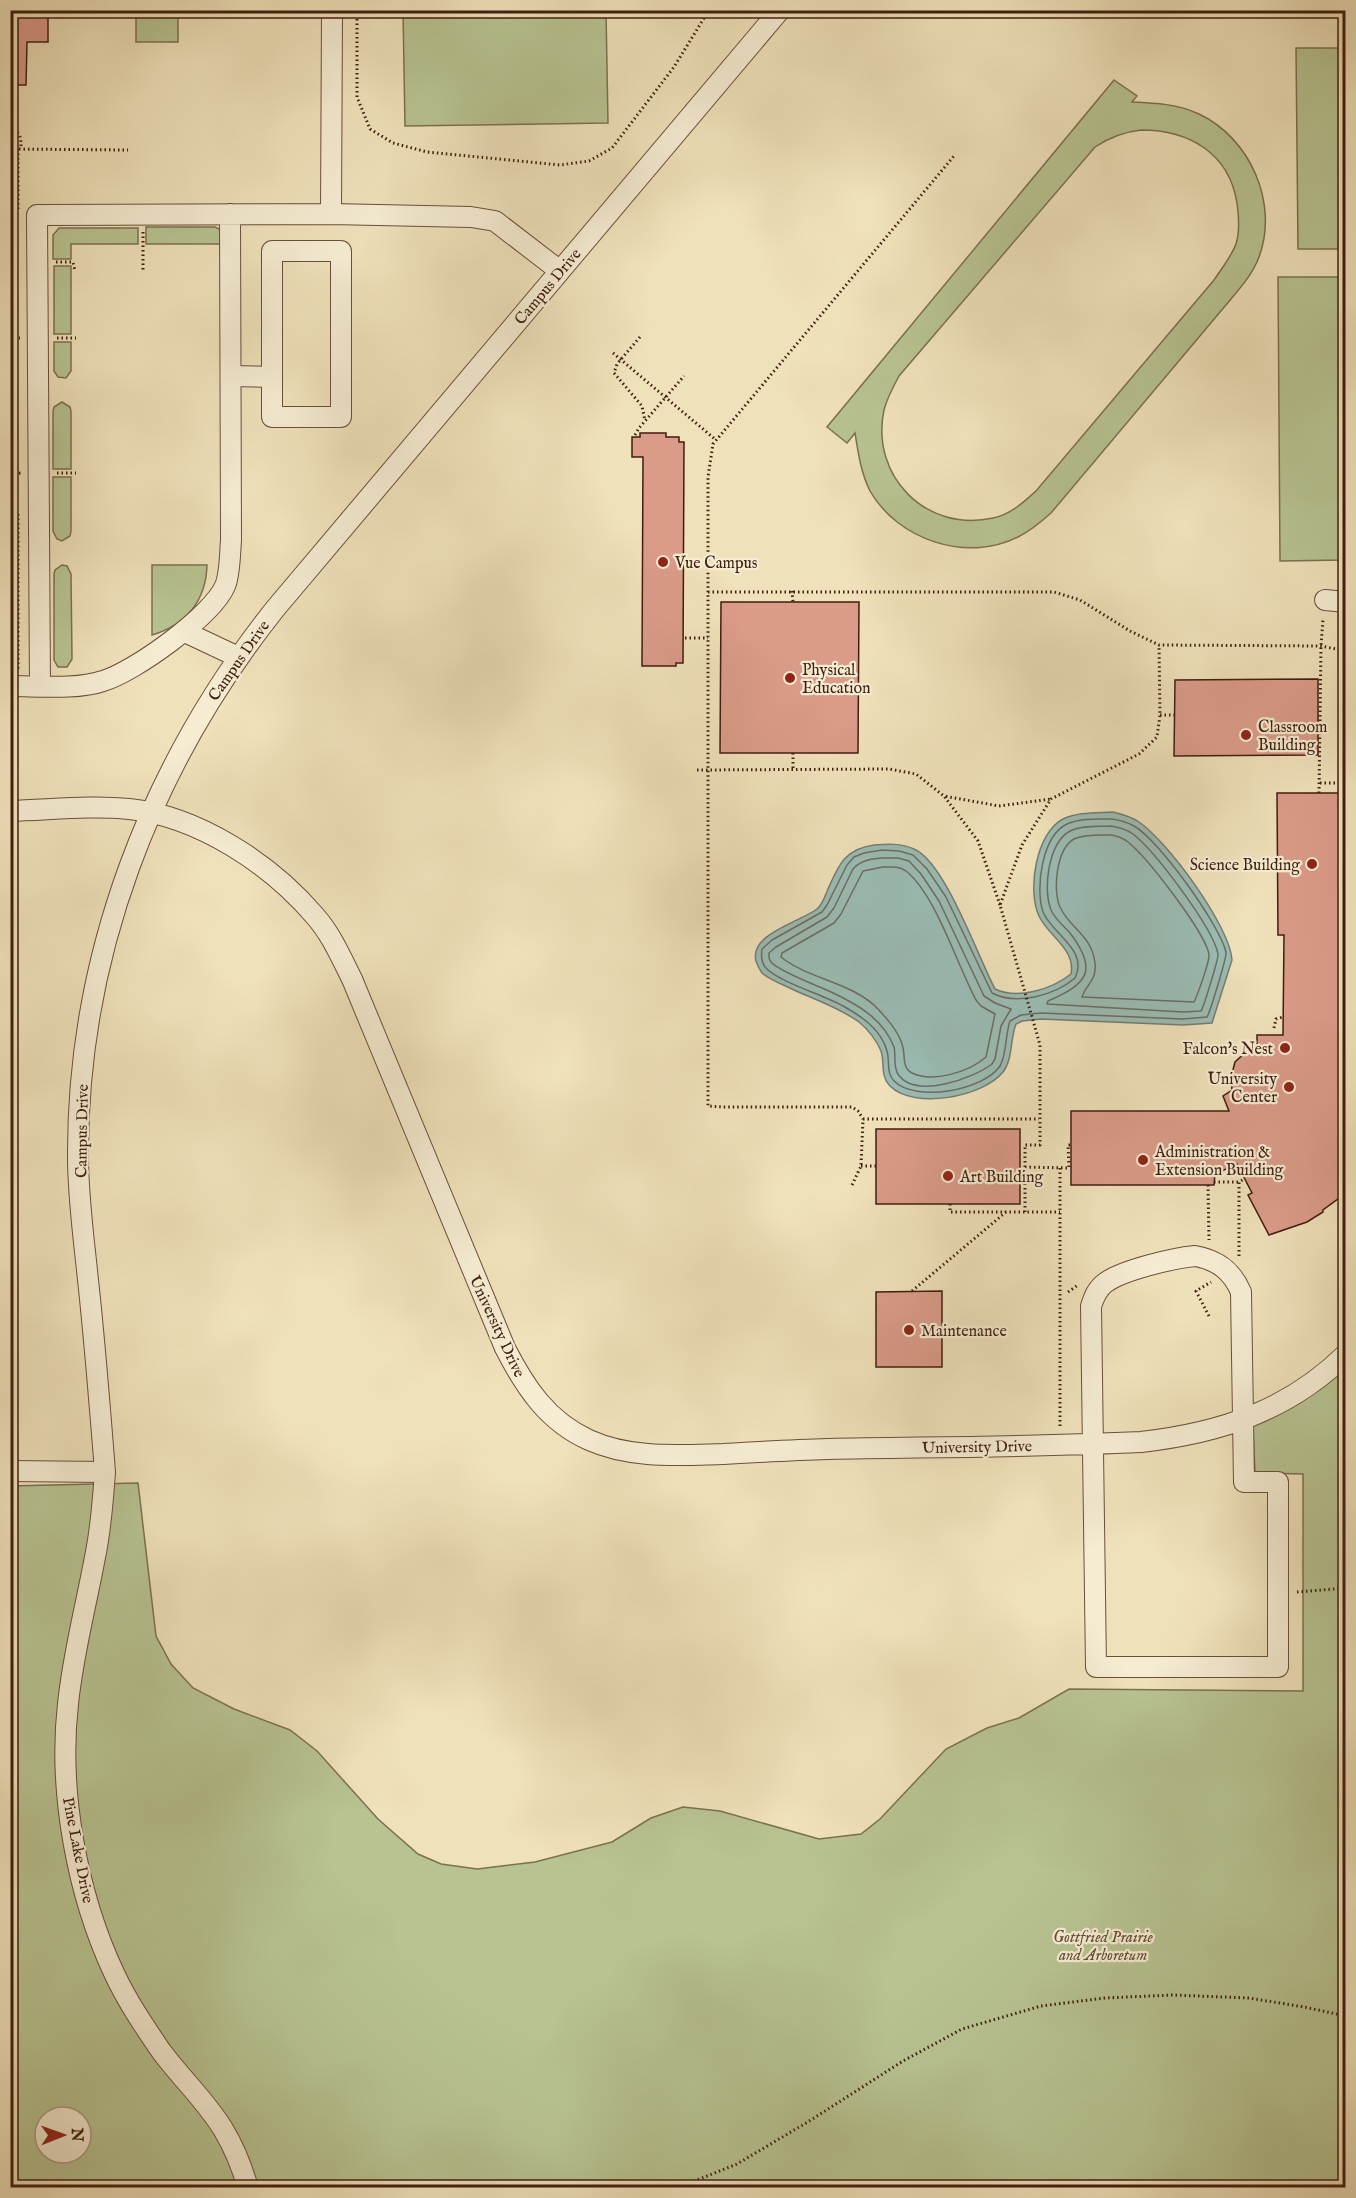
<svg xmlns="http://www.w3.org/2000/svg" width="1356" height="2198" font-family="'IM FELL English',serif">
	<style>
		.green { fill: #b7c391; stroke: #7c7050; stroke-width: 1.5; fill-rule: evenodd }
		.water { fill: #9abcb4; stroke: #767c72; stroke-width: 1.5 }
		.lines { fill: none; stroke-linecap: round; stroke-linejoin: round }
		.shore { stroke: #6d6c62; stroke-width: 1.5 }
		.building { fill: #da9b89; stroke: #401d10; stroke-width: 1.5 }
		.minor-casing { stroke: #6c4e3a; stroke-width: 22 }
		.path { stroke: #401d10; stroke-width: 3; stroke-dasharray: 1.5 3; stroke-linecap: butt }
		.minor { stroke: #f5ecd2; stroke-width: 20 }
		.poi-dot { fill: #8f2418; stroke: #f5ecd2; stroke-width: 2 }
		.labels { text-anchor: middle; stroke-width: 4.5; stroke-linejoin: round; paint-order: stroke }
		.street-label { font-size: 16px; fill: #401d10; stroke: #f5ecd2 }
		.poi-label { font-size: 16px; fill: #401d10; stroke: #f5ecd2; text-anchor: start }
		.park-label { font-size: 16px; font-style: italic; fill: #644f37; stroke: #f5ecd2 }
	</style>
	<rect width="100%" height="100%" fill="#efe1ba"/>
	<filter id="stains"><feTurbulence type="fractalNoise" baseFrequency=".00333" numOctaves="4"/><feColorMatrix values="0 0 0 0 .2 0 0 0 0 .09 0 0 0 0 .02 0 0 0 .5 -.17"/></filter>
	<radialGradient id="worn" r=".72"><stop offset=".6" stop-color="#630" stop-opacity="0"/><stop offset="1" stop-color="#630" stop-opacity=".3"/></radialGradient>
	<path class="green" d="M 136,11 L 178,11 L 178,42 L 136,42 Z
		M 403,11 L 606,11 L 608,123 L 405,126 Z
		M 1296,48 L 1345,48 L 1345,249 L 1298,249 Z
		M 1114,80 L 1137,96 L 1132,102 C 1155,103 1178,104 1199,114 C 1250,138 1279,203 1259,257 C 1253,273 1242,286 1231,299 L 1051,513 C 1041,522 1030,531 1018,537 C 967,563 898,540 870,491 C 861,473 858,452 855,433 L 847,443 L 827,427 ZM 1141,130 C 1189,130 1229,153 1237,203 C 1239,217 1240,231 1236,244 C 1231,257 1222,268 1214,280 L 1036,491 C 1024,502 1010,515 993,518 C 926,533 870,476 884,410 C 887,398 893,387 899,376 L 1095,147 C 1110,137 1123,132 1141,130 Z
		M 146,227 L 215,227 L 221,230 L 223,244 L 146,244 Z
		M 59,228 L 138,228 L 138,244 L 71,244 L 71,259 L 53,259 L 53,235 Z
		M 54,266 L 71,266 L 71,334 L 54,334 Z
		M 1278,277 L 1345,277 L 1345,560 L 1280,561 Z
		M 54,342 L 71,342 L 71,371 L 66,378 L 58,377 L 54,371 Z
		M 62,402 L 70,407 L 71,411 L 71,469 L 53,469 L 53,411 L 54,407 Z
		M 53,477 L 71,477 L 71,531 L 70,536 L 62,541 L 57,539 L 53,531 Z
		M 62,565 L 67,566 L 71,574 L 72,659 L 67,667 L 58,667 L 54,660 L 54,574 L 55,570 Z
		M 152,565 L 207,565 C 206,601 186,625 152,635 Z
		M 1345,1365 L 1345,2187 L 11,2187 L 10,1486 L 138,1483 L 156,1636 L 171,1664 L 193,1688 L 234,1709 L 290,1730 L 317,1751 L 378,1819 L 418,1854 L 441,1864 L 477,1869 L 535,1862 L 612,1842 L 651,1818 L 683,1807 L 720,1811 L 819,1839 L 861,1834 L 880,1819 L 946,1749 L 987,1728 L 1019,1718 L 1069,1689 L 1303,1691 L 1303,1474 L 1255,1473 L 1253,1428 L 1254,1424 ZM 45,2117 L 81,2117 L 81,2153 L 45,2153 Z"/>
	<path class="water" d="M 1113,812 C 1121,814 1132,817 1139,822 C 1167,841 1230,926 1232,960 L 1212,1023 L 1183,1025 L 1041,1019 L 1022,1021 L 1016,1024 C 1010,1039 1013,1059 1003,1072 C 983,1097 914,1110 890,1086 C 880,1076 885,1063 881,1051 C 877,1041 868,1029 859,1022 C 840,1008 816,1000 794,990 C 784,985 770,980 762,973 C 760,970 757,964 756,961 C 749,934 800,922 817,909 C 823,904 825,896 828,889 C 839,864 845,849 874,845 C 887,844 901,843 914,849 C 945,862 978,957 995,989 C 1018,1000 1052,989 1071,974 C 1076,949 1048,936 1039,916 C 1027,890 1036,833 1063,819 C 1078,812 1096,813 1113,812 Z"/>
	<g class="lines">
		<path class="shore" d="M 1112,819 C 1119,820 1127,822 1134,826 C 1159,840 1219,924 1226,952 C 1227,957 1210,1012 1207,1017 L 1183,1019 L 1041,1013 L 1021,1015 L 1010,1021 C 1005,1035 1007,1054 1000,1066 C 984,1090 916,1103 894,1081 C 886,1073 890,1061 887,1051 C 881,1029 861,1016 843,1006 C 824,995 778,982 765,967 C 761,961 761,955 762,949 L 772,940 L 822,912 L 827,905 L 847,865 L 854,857 L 864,853 L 882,850 L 899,851 L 913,855 L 927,869 L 946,897 L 992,993 C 1017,1006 1055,995 1075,978 C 1089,950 1052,934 1043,912 C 1035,888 1042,836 1067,824 C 1080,818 1097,819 1112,819 Z
			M 1111,826 C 1118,827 1127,830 1133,834 C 1155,851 1213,928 1218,954 C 1219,957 1204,1006 1201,1011 L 1183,1012 L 1047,1004 L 1048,1001 C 1087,984 1099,971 1070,933 C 1064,926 1057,921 1052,912 C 1042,892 1048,843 1070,831 C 1082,825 1098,827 1111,826 Z
			M 1111,835 C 1117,836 1123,838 1128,842 C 1147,857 1204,931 1209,954 C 1210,961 1197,996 1194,1002 L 1082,997 C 1086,984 1097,981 1095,963 C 1092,936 1071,929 1061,909 C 1052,893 1056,849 1074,839 C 1084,834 1100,835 1111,835 Z
			M 882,858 L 898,858 L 909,861 L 921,874 L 939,901 L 984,996 L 995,1003 L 1011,1009 L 1001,1026 L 995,1059 L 992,1064 C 974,1078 915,1100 898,1074 C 893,1067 896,1055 894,1047 C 883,1018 855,1003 829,991 C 816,985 780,972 771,962 C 768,958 769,957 769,953 L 776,947 L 827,917 L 834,908 L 853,869 C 861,860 871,859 882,858 Z
			M 883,867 C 891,867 899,866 906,871 C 936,895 957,965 976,1000 L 981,1006 L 995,1014 L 986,1057 C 969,1072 933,1083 912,1073 C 901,1068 906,1054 902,1044 C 898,1031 888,1020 879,1010 C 853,982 810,980 781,957 L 782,953 L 834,923 L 841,914 L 863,871 Z"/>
	</g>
	<path class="building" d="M 10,10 L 48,10 L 48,42 L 27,42 L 26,85 L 10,85 Z
		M 640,433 L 666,433 L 666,437 L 679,437 L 679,442 L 684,442 L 683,663 L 676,663 L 676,666 L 642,666 L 643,457 L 632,457 L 632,437 L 640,437 Z
		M 721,602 L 859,602 L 858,753 L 720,753 Z
		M 1318,679 L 1318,755 L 1174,756 L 1175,680 Z
		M 1277,793 L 1346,793 L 1346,1193 L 1323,1210 L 1323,1212 L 1307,1222 L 1269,1235 L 1248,1195 L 1252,1193 L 1237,1164 L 1215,1174 L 1214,1185 L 1071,1185 L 1071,1111 L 1229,1111 L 1223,1096 L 1232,1090 L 1231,1077 L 1235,1062 L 1247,1051 L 1257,1048 L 1257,1035 L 1283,1035 L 1284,935 L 1278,935 Z
		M 876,1129 L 1020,1129 L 1020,1204 L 876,1204 Z
		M 942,1291 L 942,1367 L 876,1367 L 876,1292 Z"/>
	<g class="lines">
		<defs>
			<path id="minor" d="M 331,214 L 332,10
				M 272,251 L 341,251 L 341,417 L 272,417 Z
				M 231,376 L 272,377
				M 1325,600 L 1346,602
				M 185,632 L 238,657
				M 10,686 C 38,686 77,690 103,681 C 134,672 212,616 225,586 C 230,575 230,552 231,540 L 230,214
				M 40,686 L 37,215 L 331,214 L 471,217 L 495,221 L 560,271
				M 10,811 C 50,810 90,805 129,809 C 198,816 271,864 315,916 C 331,934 341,957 352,979 L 505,1348 C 525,1387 547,1421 589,1440 C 631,1459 679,1455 723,1454 C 758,1452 793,1450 828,1449 C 932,1447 1037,1447 1141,1442 C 1220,1433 1288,1411 1346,1354
				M 1195,1256 C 1218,1260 1232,1271 1241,1292 L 1244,1482 L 1278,1482 L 1278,1667 L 1096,1667 L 1091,1306 C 1094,1297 1097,1289 1105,1283 C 1122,1270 1174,1258 1195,1256 Z
				M 10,1471 L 105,1472
				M 248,2188 C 242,2167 234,2147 223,2129 C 206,2101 181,2078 161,2051 C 144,2026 127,2001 114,1973 C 77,1894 58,1791 68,1704 C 73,1654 86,1606 95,1557 C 101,1529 103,1500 105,1472 C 100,1408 95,1344 88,1280 C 84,1240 78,1198 78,1157 C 77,956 151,765 275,609 L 780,10"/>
		</defs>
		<use href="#minor" class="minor-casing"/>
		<path class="path" d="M 357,10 L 357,97 L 370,129 L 393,143 L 427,152 L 560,165 L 589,161 L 612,148 L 674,67 L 709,10
			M 10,127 C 21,133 21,137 21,149
			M 10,149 L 128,150
			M 18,149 L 18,210
			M 143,232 L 143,271
			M 56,262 L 73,262 L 75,271
			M 640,337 L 617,364 L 614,373 L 642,406 L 645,421
			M 10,338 L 20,338
			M 57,338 L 76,338
			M 613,353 L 716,440
			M 635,435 L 639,428 L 684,376
			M 57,473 L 76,473
			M 10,474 L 21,473
			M 18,514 L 18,669
			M 792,591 L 793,602
			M 708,592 L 1054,592 L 1080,600 L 1130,631 L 1159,645 L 1321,646 L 1346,651
			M 685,638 L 708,638
			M 1160,715 L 1174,715
			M 793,753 L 793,771
			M 697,770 L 889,769 L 916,774 L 944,796
			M 1320,783 L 1346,783
			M 1319,793 L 1321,646 L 1323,619
			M 1000,905 L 978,841 L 944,796 L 999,806 L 1051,799
			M 1274,1028 L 1276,1019 L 1283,1017
			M 863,1119 L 1039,1119
			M 861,1166 L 876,1166
			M 1025,1167 L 1069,1168 L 1068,1145 L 1071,1145
			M 1214,1182 L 1239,1182
			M 852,1185 L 861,1166 L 863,1119 L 858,1111 L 852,1107 L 724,1107 L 708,1106 L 708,477 L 713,444 L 954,156
			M 1208,1185 L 1209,1240
			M 950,1204 L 950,1212 L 1060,1212
			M 1025,1212 L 1025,1145 L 1040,1145 L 1040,1045 L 1000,905 L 1022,845 L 1051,799 L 1139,754 L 1157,737 L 1160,715 L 1159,645
			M 1239,1256 L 1239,1182 L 1244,1179
			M 912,1291 L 1006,1212
			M 1068,1292 L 1078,1285
			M 1209,1316 L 1196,1291 L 1211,1282
			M 1060,1426 L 1060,1167
			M 1297,1592 L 1346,1588
			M 677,2188 L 737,2164 L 811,2120 L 903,2061 L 962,2029 L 1041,2006 L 1105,1998 L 1173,1995 L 1249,1998 L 1304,2007 L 1346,2016"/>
		<use href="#minor" class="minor"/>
	</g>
	<g class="poi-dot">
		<circle cx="663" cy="562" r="6"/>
		<circle cx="790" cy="678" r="6"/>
		<circle cx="1246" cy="735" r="6"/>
		<circle cx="1312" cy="864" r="6"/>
		<circle cx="1285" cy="1048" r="6"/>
		<circle cx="1289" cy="1087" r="6"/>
		<circle cx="1143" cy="1160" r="6"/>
		<circle cx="948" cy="1176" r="6"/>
		<circle cx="909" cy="1330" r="6"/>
	</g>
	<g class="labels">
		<g class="street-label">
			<text transform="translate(547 286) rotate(-50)" y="6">Campus Drive</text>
			<text transform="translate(238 660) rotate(-55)" y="6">Campus Drive</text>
			<text transform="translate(81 1131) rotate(-89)" y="6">Campus Drive</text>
			<text transform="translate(498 1326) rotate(65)" y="6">University Drive</text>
			<text transform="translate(977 1446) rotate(-1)" y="6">University Drive</text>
			<text transform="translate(79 1850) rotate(79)" y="6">Pine Lake Drive</text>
		</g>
		<g class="poi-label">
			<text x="675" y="568">Vue Campus</text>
			<text x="802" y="675">Physical<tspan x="802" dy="18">Education</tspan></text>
			<text x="1258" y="732">Classroom<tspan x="1258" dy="18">Building</tspan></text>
			<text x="1300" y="870" text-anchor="end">Science Building</text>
			<text x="1273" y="1054" text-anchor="end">Falcon's Nest</text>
			<text x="1277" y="1084" text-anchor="end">University<tspan x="1277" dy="18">Center</tspan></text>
			<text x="1155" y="1157">Administration &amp;<tspan x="1155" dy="18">Extension Building</tspan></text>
			<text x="960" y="1182">Art Building</text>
			<text x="921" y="1336">Maintenance</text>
		</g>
		<g class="park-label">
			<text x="1103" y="1942">Gottfried Prairie<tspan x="1103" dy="18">and Arboretum</tspan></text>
		</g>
	</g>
	<rect width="1356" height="2198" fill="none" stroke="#efe1ba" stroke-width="36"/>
	<rect x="12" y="12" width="1332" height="2174" fill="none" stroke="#401d10" stroke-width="3"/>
	<rect x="18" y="18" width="1320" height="2162" fill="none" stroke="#401d10" stroke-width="1.5"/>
	<g transform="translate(63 2135) rotate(89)"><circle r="28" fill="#f5ecd2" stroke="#ad9984" stroke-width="1.5"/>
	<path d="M0-4.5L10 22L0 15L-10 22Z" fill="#8f2418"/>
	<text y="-9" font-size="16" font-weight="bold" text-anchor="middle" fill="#401d10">N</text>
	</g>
	<rect width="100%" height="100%" filter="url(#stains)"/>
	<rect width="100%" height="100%" fill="url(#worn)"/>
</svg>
